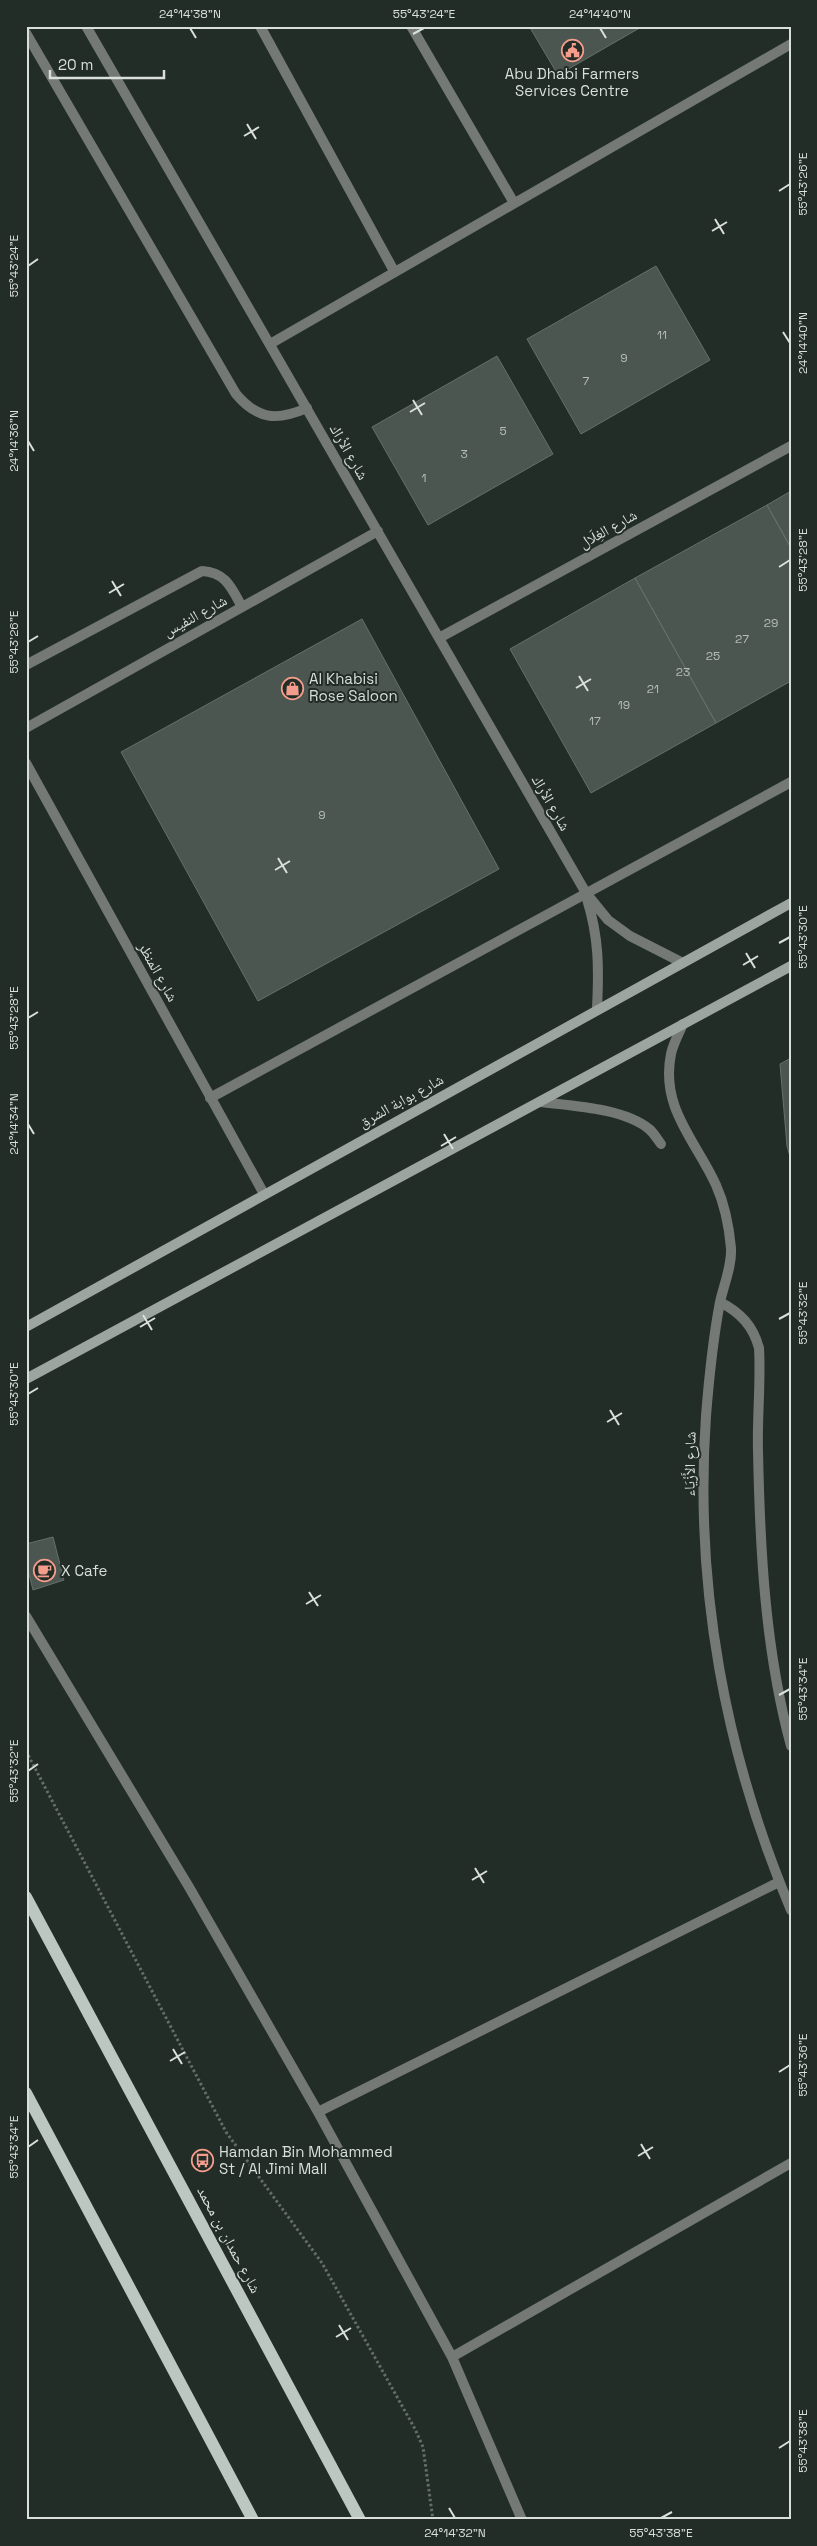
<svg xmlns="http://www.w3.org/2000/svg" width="817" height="2546" font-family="'Space Grotesk','Noto Naskh Arabic',sans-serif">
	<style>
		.building { fill: #4b5650; stroke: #65706b }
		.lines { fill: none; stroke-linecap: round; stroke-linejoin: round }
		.path { stroke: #646d69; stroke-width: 3; stroke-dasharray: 2.5 2.5; stroke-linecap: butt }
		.lane { stroke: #747976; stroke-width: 10 }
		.street { stroke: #747976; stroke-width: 10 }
		.secondary { stroke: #9da5a1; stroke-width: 10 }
		.primary { stroke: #bdc7c2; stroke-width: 12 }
		.ticks { fill: none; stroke: #d9dfdc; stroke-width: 2 }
		.labels { text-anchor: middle; stroke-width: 4; stroke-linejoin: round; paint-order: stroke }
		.number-label { font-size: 12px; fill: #b6bdb9 }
		.poi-label { font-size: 15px; fill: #d9dfdc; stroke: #232d28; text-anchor: start }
		.street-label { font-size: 15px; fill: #d9dfdc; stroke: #232d28 }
		.neatline { fill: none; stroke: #d9dfdc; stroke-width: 2 }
		.ticks-label { font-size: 12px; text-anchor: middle; fill: #d9dfdc }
	</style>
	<rect width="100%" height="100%" fill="#232d28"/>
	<path class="building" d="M 529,26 L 643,26 L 558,75 Z
		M 656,266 L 710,360 L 581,434 L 527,339 Z
		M 497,356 L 553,454 L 428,525 L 372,427 Z
		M 791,491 L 791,548 L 767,505 Z
		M 767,505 L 791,548 L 791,681 L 716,723 L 635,578 Z
		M 635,578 L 716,723 L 591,793 L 510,649 Z
		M 362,619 L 499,869 L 258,1001 L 121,752 Z
		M 791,1058 L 791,1160 L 787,1146 L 780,1064 Z
		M 53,1537 L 64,1580 L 33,1590 L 26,1562 L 26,1544 Z"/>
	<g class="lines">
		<path class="path" d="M 26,1751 L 226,2132 L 322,2263 L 415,2429 L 423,2447 L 433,2520"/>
		<path class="lane" d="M 260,26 L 394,271
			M 411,26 L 514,203
			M 26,33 L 236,394 C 258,420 277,421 307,408
			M 270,344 L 791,44
			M 26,665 L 202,571 C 226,572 232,589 242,607
			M 26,763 L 264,1194
			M 683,1024 C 679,1033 673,1044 671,1054 C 660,1108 696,1141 716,1185 C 725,1205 729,1226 731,1248 C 732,1266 724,1284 720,1302 C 713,1339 709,1378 706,1416 C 694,1586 725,1754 791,1910
			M 210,1098 L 791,782
			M 540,1102 C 572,1106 623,1108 649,1129 C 654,1133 657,1139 661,1144
			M 720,1302 C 741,1313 753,1326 759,1348 C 761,1382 757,1417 758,1451 C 760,1550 765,1650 791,1746
			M 26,1616 L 189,1887 L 318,2112 L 452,2357 L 522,2520
			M 318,2112 L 779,1882
			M 452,2357 L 791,2163"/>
		<path class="street" d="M 86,26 L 586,893 L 608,920 L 630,936 L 681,962
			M 439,638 L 791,446
			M 26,728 L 378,531
			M 587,899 C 599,938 599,968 597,1008"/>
		<path class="secondary" d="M 26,1327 L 791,903
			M 26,1379 L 791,966"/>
		<path class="primary" d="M 26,1897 L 360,2520
			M 26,2093 L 253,2520"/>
	</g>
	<path class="ticks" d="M 190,28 L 196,38M 600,28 L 606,38M 413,34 L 424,28M 247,124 L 256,139M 244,136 L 259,127M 779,191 L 790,184M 715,219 L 724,234M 712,231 L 727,222M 28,266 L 38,259M 783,332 L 790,343M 413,400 L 422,415M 410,412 L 425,403M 28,441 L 34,451M 779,567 L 790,560M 112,581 L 121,596M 109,593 L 124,584M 28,642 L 38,636M 579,676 L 588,691M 576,688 L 591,679M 278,858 L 287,873M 275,870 L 290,861M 779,943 L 790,937M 746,953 L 755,968M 743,965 L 758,956M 28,1018 L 38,1012M 28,1124 L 34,1134M 444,1134 L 453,1149M 441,1146 L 456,1137M 143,1315 L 152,1330M 779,1319 L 790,1313M 140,1327 L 155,1318M 28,1394 L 38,1388M 610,1410 L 619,1425M 607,1422 L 622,1413M 309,1592 L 318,1606M 306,1604 L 321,1595M 779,1695 L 790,1689M 28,1771 L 38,1764M 475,1868 L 484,1883M 472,1880 L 487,1871M 173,2049 L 182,2064M 170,2061 L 185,2052M 779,2072 L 790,2065M 641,2144 L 650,2159M 28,2147 L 38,2140M 638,2156 L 653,2147M 339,2325 L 348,2340M 336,2337 L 351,2328M 779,2448 L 790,2441M 449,2508 L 455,2518M 661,2518 L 672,2512"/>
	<defs>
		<symbol id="civic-ring" viewBox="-11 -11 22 22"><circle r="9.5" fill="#232d28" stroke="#f49d8c" stroke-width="1.5"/><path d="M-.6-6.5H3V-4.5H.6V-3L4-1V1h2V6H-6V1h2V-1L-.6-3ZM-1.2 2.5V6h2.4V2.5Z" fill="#f49d8c"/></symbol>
		<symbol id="shop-ring" viewBox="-11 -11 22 22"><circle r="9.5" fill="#232d28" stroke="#f49d8c" stroke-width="1.5"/><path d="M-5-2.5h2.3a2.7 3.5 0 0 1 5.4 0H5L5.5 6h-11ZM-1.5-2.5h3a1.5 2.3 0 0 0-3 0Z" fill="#f49d8c"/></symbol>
		<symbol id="cafe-ring" viewBox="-11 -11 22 22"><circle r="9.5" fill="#232d28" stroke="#f49d8c" stroke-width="1.5"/><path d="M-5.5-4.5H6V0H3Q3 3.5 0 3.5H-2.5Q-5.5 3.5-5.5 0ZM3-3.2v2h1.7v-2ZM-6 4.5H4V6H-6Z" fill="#f49d8c"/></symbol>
		<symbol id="bus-ring" viewBox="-11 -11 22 22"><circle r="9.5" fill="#232d28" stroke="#f49d8c" stroke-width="1.5"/><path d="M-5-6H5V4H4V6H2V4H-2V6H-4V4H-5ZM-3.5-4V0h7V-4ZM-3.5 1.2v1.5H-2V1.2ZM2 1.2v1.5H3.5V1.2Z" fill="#f49d8c"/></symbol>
	</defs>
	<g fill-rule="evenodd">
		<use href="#civic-ring" x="560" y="38" width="25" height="25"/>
		<use href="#shop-ring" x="280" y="676" width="25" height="25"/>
		<use href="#cafe-ring" x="32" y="1558" width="25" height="25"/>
		<use href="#bus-ring" x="190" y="2148" width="25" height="25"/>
	</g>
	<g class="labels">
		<g class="number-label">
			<text x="662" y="339">11</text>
			<text x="624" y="362">9</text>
			<text x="586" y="385">7</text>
			<text x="503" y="435">5</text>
			<text x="464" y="458">3</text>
			<text x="424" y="482">1</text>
			<text x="771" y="627">29</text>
			<text x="742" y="643">27</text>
			<text x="713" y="660">25</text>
			<text x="683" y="676">23</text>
			<text x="653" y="693">21</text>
			<text x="624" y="709">19</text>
			<text x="595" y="725">17</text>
			<text x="322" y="819">9</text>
		</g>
		<g class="poi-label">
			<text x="572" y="79" text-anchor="middle">Abu Dhabi Farmers<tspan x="572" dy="17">Services Centre</tspan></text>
			<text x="309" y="684">Al Khabisi<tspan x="309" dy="17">Rose Saloon</tspan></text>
			<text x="61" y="1576">X Cafe</text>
			<text x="219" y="2157">Hamdan Bin Mohammed<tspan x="219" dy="17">St / Al Jimi Mall</tspan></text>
		</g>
		<g class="street-label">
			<text transform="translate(349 452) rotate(60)" y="5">شارع الأراك</text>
			<text transform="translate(608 529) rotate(-29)" y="5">شارع الغِلَال</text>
			<text transform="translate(195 616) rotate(-29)" y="5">شارع النفيس</text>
			<text transform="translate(551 803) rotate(60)" y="5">شارع الأراك</text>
			<text transform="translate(158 972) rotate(61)" y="5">شارع المنظر</text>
			<text transform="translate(401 1101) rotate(-29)" y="5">شارع بوابة الشرق</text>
			<text transform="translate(690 1464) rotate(-89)" y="5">شارع الأَزْيَاء</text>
			<text transform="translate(229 2240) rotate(62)" y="5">شارع حمدان بن محمد</text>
		</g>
	</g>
	<rect width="817" height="2546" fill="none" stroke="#232d28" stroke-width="55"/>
	<path d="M50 70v8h114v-8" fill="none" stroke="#d9dfdc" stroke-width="2.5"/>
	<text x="58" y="70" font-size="15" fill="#d9dfdc" stroke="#232d28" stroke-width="4" paint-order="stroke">20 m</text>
	<rect x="28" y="28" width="762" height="2490" class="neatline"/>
	<g class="ticks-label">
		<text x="190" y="18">24°14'38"N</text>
		<text x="424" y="18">55°43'24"E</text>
		<text x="600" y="18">24°14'40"N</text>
		<text transform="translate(803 184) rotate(-90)" y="4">55°43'26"E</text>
		<text transform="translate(14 266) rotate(-90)" y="4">55°43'24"E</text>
		<text transform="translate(803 343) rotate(-90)" y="4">24°14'40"N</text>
		<text transform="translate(14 441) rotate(-90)" y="4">24°14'36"N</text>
		<text transform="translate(803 560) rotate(-90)" y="4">55°43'28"E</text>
		<text transform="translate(14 642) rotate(-90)" y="4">55°43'26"E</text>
		<text transform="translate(803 937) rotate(-90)" y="4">55°43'30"E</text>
		<text transform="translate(14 1018) rotate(-90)" y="4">55°43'28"E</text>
		<text transform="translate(14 1124) rotate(-90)" y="4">24°14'34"N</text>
		<text transform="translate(803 1313) rotate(-90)" y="4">55°43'32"E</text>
		<text transform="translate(14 1394) rotate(-90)" y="4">55°43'30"E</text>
		<text transform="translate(803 1689) rotate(-90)" y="4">55°43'34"E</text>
		<text transform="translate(14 1771) rotate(-90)" y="4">55°43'32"E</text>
		<text transform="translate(803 2065) rotate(-90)" y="4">55°43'36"E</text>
		<text transform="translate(14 2147) rotate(-90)" y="4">55°43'34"E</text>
		<text transform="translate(803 2441) rotate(-90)" y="4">55°43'38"E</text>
		<text x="455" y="2537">24°14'32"N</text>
		<text x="661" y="2537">55°43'38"E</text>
	</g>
</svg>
